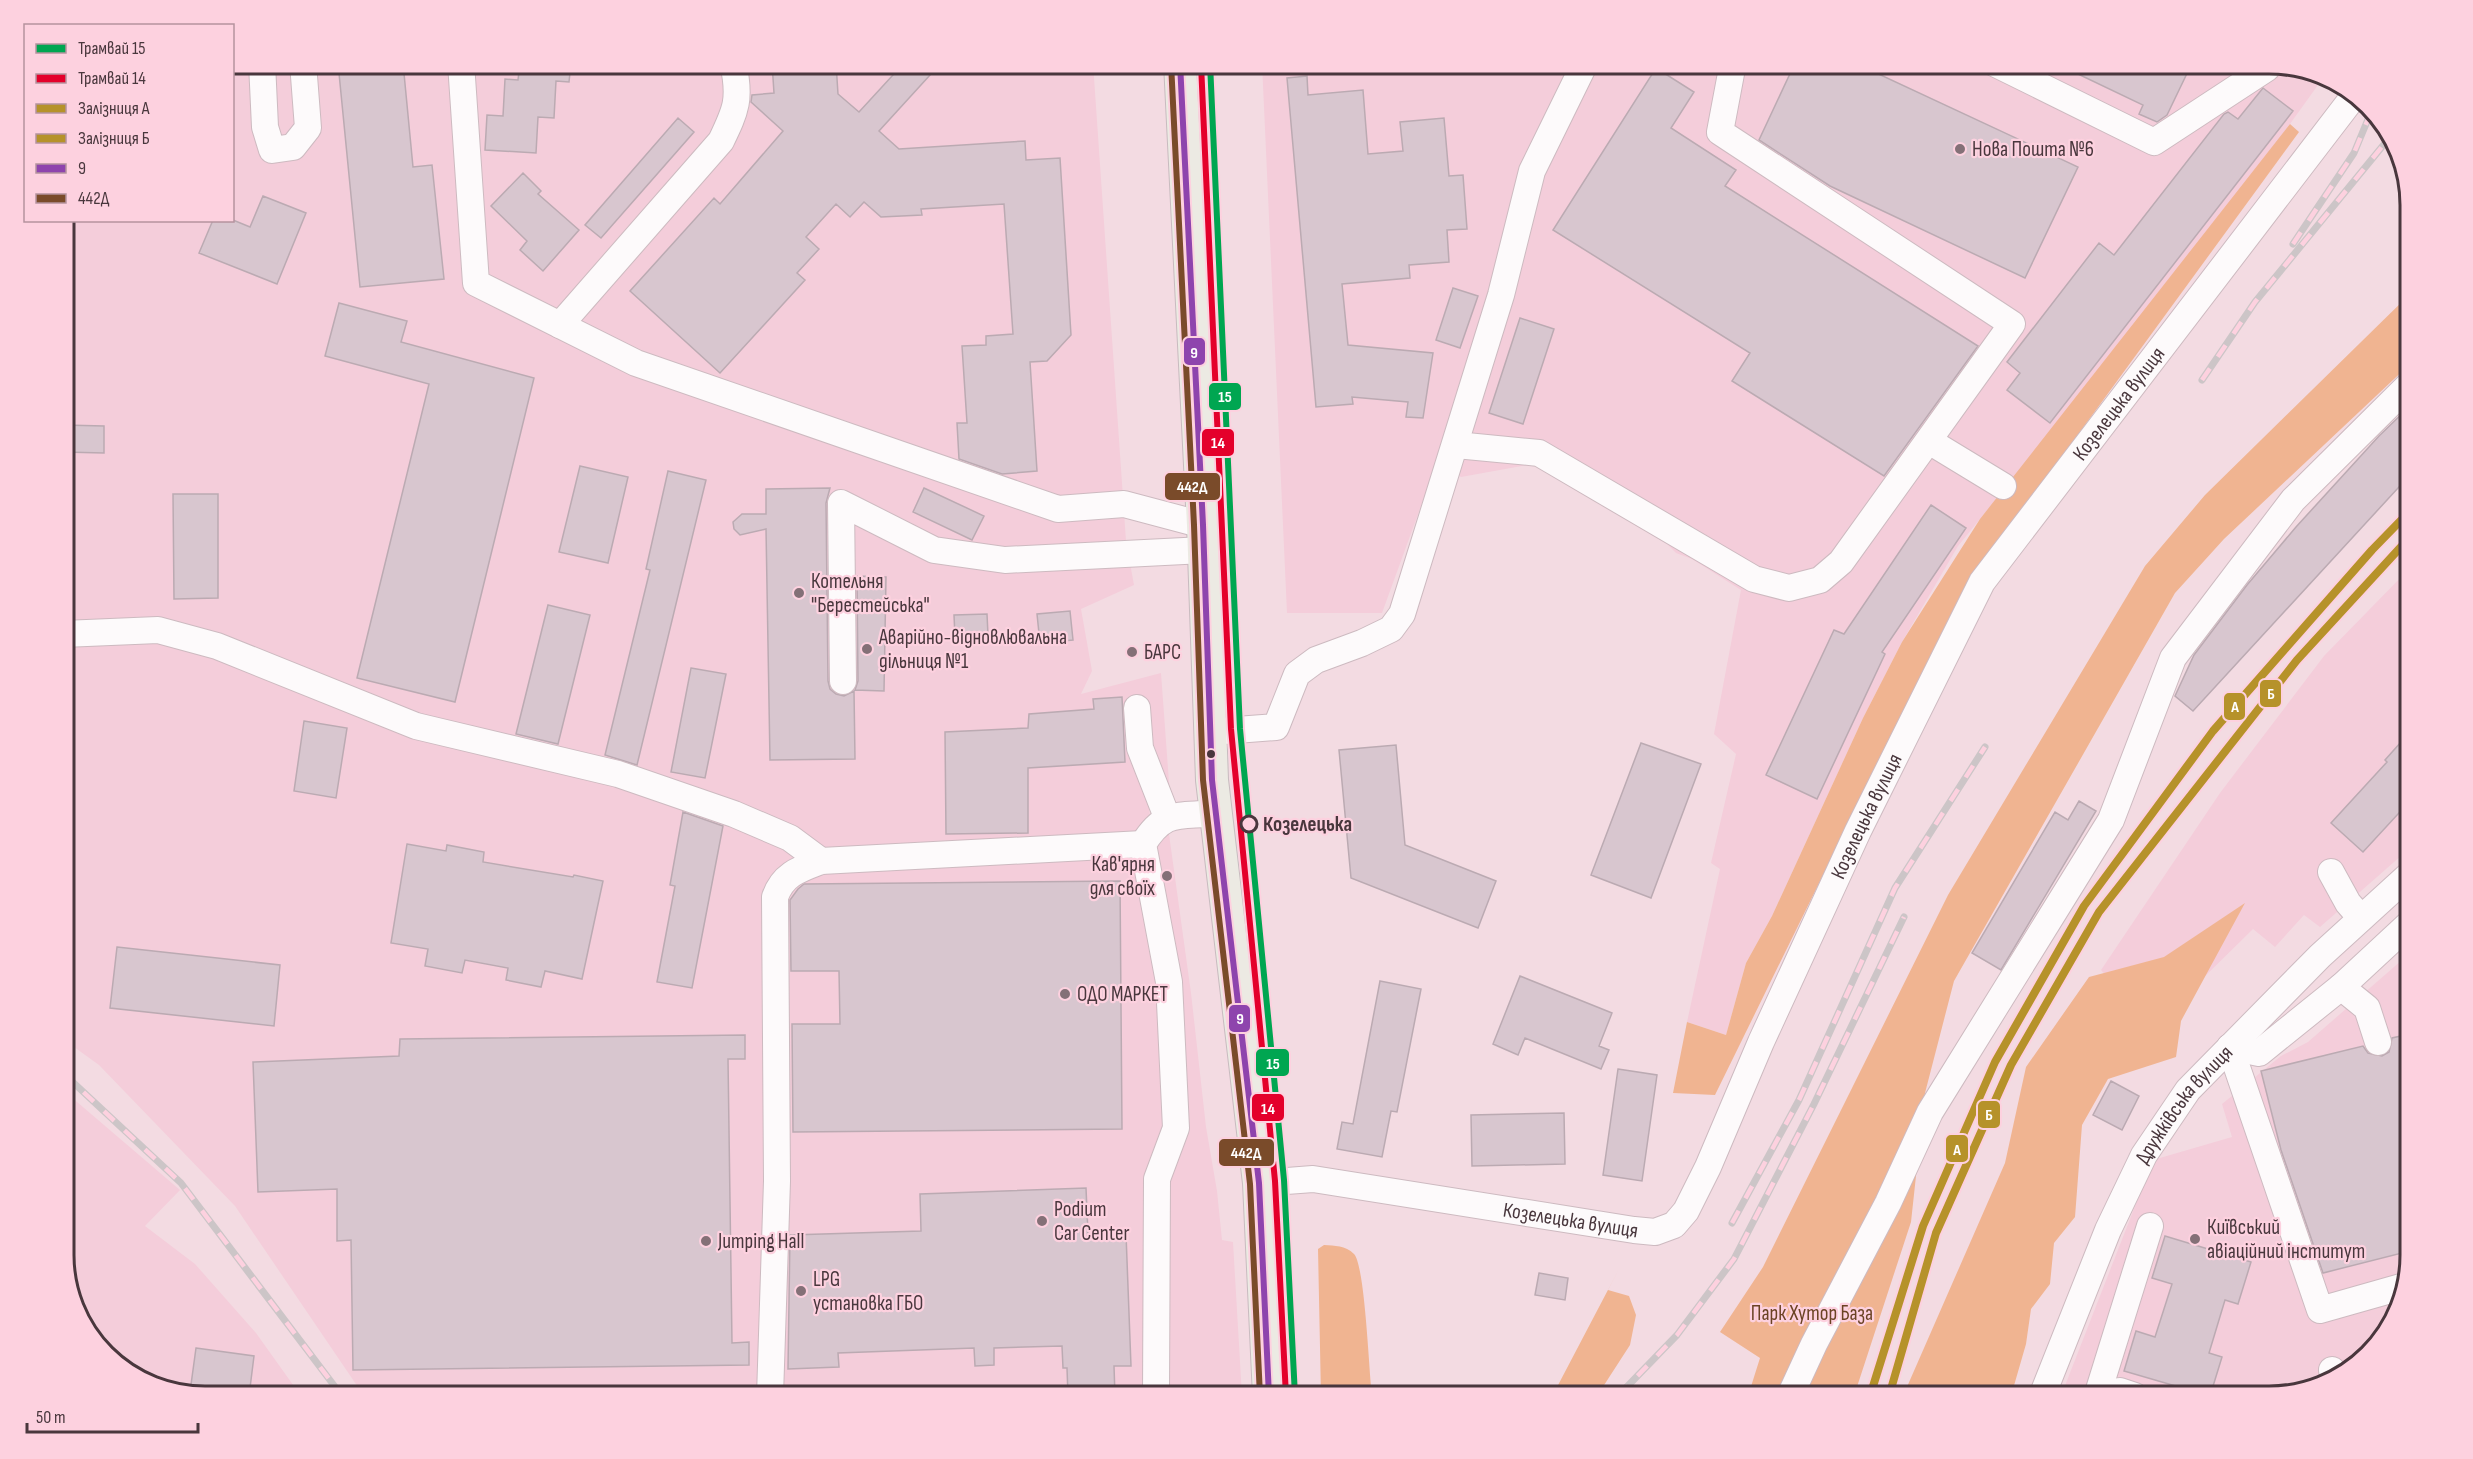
<svg xmlns="http://www.w3.org/2000/svg" width="2473" height="1459" font-family="'Sofia Sans Condensed',sans-serif">
	<style>
		.built { fill: #f4cdda }
		.green { fill: #f0b491 }
		.building { fill: #d8c6cf; stroke: #bbaab2; stroke-width: 1.5 }
		.lines { fill: none; stroke-linecap: round; stroke-linejoin: round }
		.minor-casing { stroke: #cdbac0; stroke-width: 28 }
		.major-casing { stroke: #c8bbbf; stroke-width: 34 }
		.minor { stroke: #fdfafb; stroke-width: 26 }
		.major { stroke: #eceae3; stroke-width: 32 }
		.rail-casing { stroke: #ccc5c7; stroke-width: 7 }
		.rail { stroke: #fdd1df; stroke-width: 4.5; stroke-dasharray: 14; stroke-linecap: butt }
		.bus-1-casing { stroke: #fdd1df; stroke-width: 10 }
		.bus-2-casing { stroke: #fdd1df; stroke-width: 10 }
		.bus-1 { stroke: #8e44ad; stroke-width: 6 }
		.bus-2 { stroke: #7a4b2a; stroke-width: 6 }
		.rail-1-casing { stroke: #fdd1df; stroke-width: 12 }
		.rail-2-casing { stroke: #fdd1df; stroke-width: 12 }
		.rail-1 { stroke: #b6922a; stroke-width: 8 }
		.rail-2 { stroke: #b6922a; stroke-width: 8 }
		.tram-1-casing { stroke: #fdd1df; stroke-width: 10 }
		.tram-2-casing { stroke: #fdd1df; stroke-width: 10 }
		.tram-1 { stroke: #00a651; stroke-width: 6 }
		.tram-2 { stroke: #e4002b; stroke-width: 6 }
		.poi-dot { fill: #847077; stroke: #fdd1df; stroke-width: 2 }
		.bus-dot { fill: #49373d; stroke: #fdd1df; stroke-width: 2 }
		.stop-dot { fill: #fdd1df; stroke: #49373d; stroke-width: 3 }
		.labels { text-anchor: middle; stroke-width: 4.5; stroke-linejoin: round; paint-order: stroke }
		.poi-label { font-size: 21px; fill: #49373d; stroke: #fdd1df; text-anchor: start }
		.street-label { font-size: 21px; fill: #49373d; stroke: #fdd1df }
		.stop-label { font-size: 21px; font-weight: bold; fill: #49373d; stroke: #fdd1df; text-anchor: start }
		.park-label { font-size: 21px; fill: #6b4324; stroke: #fdd1df }
		.rim { fill: none; stroke: #49373d; stroke-width: 3 }
		.line-badge { stroke: #fdd1df; stroke-width: 2 }
		.badge-label { font-size: 16px; text-anchor: middle; font-weight: bold; fill: #fff }
	</style>
	<rect width="100%" height="100%" fill="#f3dbe2"/>
	<path class="built" d="M 233,63 L 1093,63 L 1126,541 L 1134,585 L 1081,609 L 1092,671 L 1081,694 L 1161,673 L 1170,796 L 1148,797 L 1150,817 L 1168,827 L 1191,993 L 1206,1127 L 1217,1191 L 1222,1240 L 1233,1242 L 1242,1396 L 364,1396 L 235,1206 L 99,1065 L 63,1039 L 63,221 L 232,220 Z
		M 1262,63 L 2268,63 L 2323,78 L 2198,252 L 1958,546 L 1902,642 L 1863,718 L 1772,916 L 1746,963 L 1726,1035 L 1687,1022 L 1720,869 L 1711,863 L 1736,754 L 1714,734 L 1741,590 L 1692,559 L 1676,553 L 1667,544 L 1533,464 L 1461,477 L 1437,462 L 1382,613 L 1287,613 Z
		M 2410,568 L 2410,848 L 2320,927 L 2304,915 L 2275,947 L 2253,929 L 2192,989 L 2119,991 L 2101,970 L 2220,793 L 2324,656 Z
		M 2410,953 L 2410,1255 L 2391,1325 L 2339,1377 L 2269,1396 L 2061,1396 L 2153,1160 L 2232,1137 L 2222,1104 L 2281,1056 L 2308,1042 Z
		M 63,1090 L 180,1190 L 145,1226 L 195,1264 L 256,1333 L 301,1396 L 205,1396 L 134,1377 L 87,1333 L 63,1263 Z"/>
	<path class="green" d="M 2290,124 L 2299,132 L 1960,596 L 1715,1095 L 1673,1093 L 1687,1022 L 1726,1035 L 1746,963 L 1772,916 L 1863,718 L 1902,642 L 1980,519 Z
		M 2410,294 L 2410,364 L 2224,539 L 2175,593 L 1954,981 L 1925,1093 L 1911,1222 L 1854,1396 L 1748,1396 L 1760,1358 L 1720,1332 L 1763,1267 L 1948,895 L 2145,566 L 2205,495 Z
		M 2245,903 L 2181,1021 L 2176,1057 L 2108,1079 L 2082,1125 L 2075,1217 L 2054,1243 L 2050,1284 L 2031,1309 L 2026,1344 L 2011,1396 L 1903,1396 L 2005,1163 L 2026,1067 L 2089,977 L 2164,957 Z
		M 1324,1245 C 1335,1246 1345,1245 1354,1254 C 1365,1265 1369,1373 1372,1396 L 1321,1396 L 1318,1249 Z
		M 1620,1267 L 1608,1290 L 1629,1296 L 1636,1315 L 1630,1345 L 1597,1396 L 1555,1396 L 1556,1389 Z"/>
	<path class="building" d="M 338,63 L 403,63 L 413,167 L 432,165 L 444,279 L 360,287 Z
		M 520,63 L 571,63 L 569,82 L 556,81 L 554,118 L 538,117 L 536,153 L 485,150 L 487,115 L 503,116 L 505,79 L 518,80 Z
		M 772,63 L 836,63 L 838,94 L 859,112 L 904,63 L 941,63 L 879,131 L 899,149 L 1025,141 L 1026,160 L 1060,158 L 1071,335 L 1047,361 L 1030,362 L 1037,471 L 1002,474 L 959,459 L 957,423 L 967,423 L 962,346 L 986,345 L 986,336 L 1013,334 L 1004,204 L 921,209 L 922,215 L 881,217 L 864,202 L 850,217 L 836,204 L 806,237 L 819,249 L 797,273 L 805,280 L 720,373 L 630,291 L 714,198 L 720,204 L 783,131 L 751,102 L 752,95 L 774,93 Z
		M 1795,63 L 1855,63 L 2078,167 L 2025,278 L 1830,186 L 1759,140 Z
		M 2055,63 L 2192,63 L 2167,115 L 2157,122 L 2139,114 L 2143,105 Z
		M 1656,68 L 1694,92 L 1671,128 L 1736,170 L 1725,186 L 1978,346 L 1884,476 L 1732,381 L 1750,353 L 1553,230 Z
		M 1307,76 L 1308,95 L 1363,90 L 1368,154 L 1403,151 L 1400,122 L 1444,118 L 1449,176 L 1463,175 L 1467,229 L 1447,230 L 1449,262 L 1409,265 L 1410,278 L 1342,284 L 1348,345 L 1433,353 L 1423,418 L 1406,417 L 1408,402 L 1352,397 L 1353,404 L 1316,407 L 1287,78 Z
		M 2263,88 L 2293,111 L 2050,423 L 2007,390 L 2020,373 L 2007,362 L 2099,243 L 2114,255 L 2224,114 L 2228,112 L 2238,119 Z
		M 678,118 L 694,132 L 601,238 L 585,225 Z
		M 523,173 L 541,191 L 538,194 L 579,230 L 543,271 L 520,250 L 527,241 L 491,206 Z
		M 263,196 L 306,213 L 277,284 L 199,253 L 213,220 L 233,220 L 250,227 Z
		M 1453,288 L 1478,296 L 1460,348 L 1436,340 Z
		M 339,303 L 407,321 L 401,342 L 534,378 L 455,702 L 357,678 L 429,384 L 325,356 Z
		M 1520,318 L 1554,329 L 1523,424 L 1489,413 Z
		M 2410,406 L 2410,475 L 2193,711 L 2175,696 L 2194,655 L 2247,585 L 2296,527 L 2379,436 Z
		M 63,425 L 104,426 L 104,453 L 63,452 Z
		M 580,466 L 628,477 L 608,563 L 559,552 Z
		M 668,471 L 706,480 L 637,765 L 605,755 L 650,570 L 646,569 Z
		M 830,488 L 826,503 L 828,681 L 830,689 L 836,694 L 844,696 L 854,691 L 855,759 L 770,760 L 766,529 L 740,535 L 734,529 L 733,522 L 742,514 L 766,514 L 766,489 Z
		M 924,488 L 984,516 L 972,540 L 913,512 Z
		M 173,494 L 218,494 L 218,598 L 174,599 Z
		M 1931,505 L 1966,528 L 1882,652 L 1885,654 L 1817,799 L 1766,775 L 1834,630 L 1844,634 Z
		M 857,576 L 886,577 L 884,691 L 855,690 L 858,681 Z
		M 548,605 L 590,615 L 558,744 L 516,734 Z
		M 1070,611 L 1073,640 L 1040,643 L 1037,614 Z
		M 987,614 L 988,635 L 955,637 L 954,615 Z
		M 691,668 L 726,674 L 705,778 L 671,772 Z
		M 1122,697 L 1125,762 L 1028,768 L 1028,833 L 946,834 L 945,732 L 1028,728 L 1029,714 L 1094,709 L 1093,699 Z
		M 304,721 L 347,728 L 336,798 L 294,791 Z
		M 2410,732 L 2410,770 L 2402,779 L 2410,787 L 2410,801 L 2363,852 L 2331,823 L 2387,762 L 2385,760 Z
		M 1641,743 L 1701,764 L 1651,898 L 1591,875 Z
		M 1396,745 L 1405,845 L 1496,881 L 1478,928 L 1351,878 L 1339,750 Z
		M 2079,801 L 2096,811 L 2001,970 L 1972,953 L 2055,812 L 2068,820 Z
		M 683,812 L 723,826 L 692,988 L 657,982 L 675,886 L 670,885 Z
		M 407,844 L 446,851 L 447,845 L 484,852 L 483,862 L 573,877 L 574,875 L 603,881 L 582,979 L 545,971 L 541,987 L 506,980 L 508,968 L 465,960 L 462,973 L 425,966 L 428,949 L 391,943 Z
		M 1120,881 L 1122,1129 L 793,1132 L 792,1024 L 840,1024 L 839,971 L 791,971 L 790,900 L 798,889 L 804,884 Z
		M 117,947 L 280,965 L 274,1026 L 110,1008 Z
		M 1520,976 L 1612,1013 L 1599,1046 L 1609,1050 L 1601,1069 L 1525,1038 L 1518,1055 L 1493,1044 Z
		M 1380,981 L 1421,989 L 1397,1112 L 1391,1111 L 1382,1157 L 1337,1149 L 1342,1122 L 1353,1124 Z
		M 2410,1034 L 2410,1251 L 2323,1273 L 2281,1150 L 2261,1071 L 2363,1046 L 2368,1053 L 2382,1056 L 2389,1052 L 2392,1038 Z
		M 745,1035 L 745,1059 L 728,1059 L 732,1343 L 749,1342 L 749,1365 L 353,1370 L 351,1240 L 337,1241 L 337,1189 L 258,1192 L 253,1062 L 399,1056 L 400,1039 Z
		M 1618,1069 L 1657,1075 L 1642,1181 L 1603,1175 Z
		M 2111,1081 L 2139,1096 L 2122,1130 L 2093,1115 Z
		M 1564,1113 L 1565,1164 L 1472,1166 L 1471,1115 Z
		M 1086,1188 L 1088,1234 L 1126,1234 L 1131,1366 L 1114,1366 L 1115,1396 L 1068,1396 L 1067,1368 L 1063,1368 L 1062,1346 L 994,1348 L 994,1365 L 975,1366 L 974,1348 L 838,1353 L 839,1367 L 788,1369 L 790,1235 L 921,1231 L 920,1194 Z
		M 2165,1236 L 2251,1262 L 2238,1304 L 2225,1300 L 2209,1353 L 2222,1357 L 2210,1396 L 2124,1371 L 2136,1331 L 2155,1337 L 2172,1284 L 2152,1278 Z
		M 1539,1273 L 1568,1278 L 1565,1300 L 1535,1295 Z
		M 196,1348 L 254,1356 L 249,1396 L 205,1396 L 190,1392 Z"/>
	<g class="lines">
		<defs>
			<g id="minor">
				<path d="M 262,63 L 265,127 L 272,150 L 293,147 L 308,128 L 303,63"/>
				<path d="M 461,63 L 476,283 L 636,363 L 1058,509 L 1124,504 L 1203,525"/>
				<path d="M 1994,63 L 2154,142 L 2267,68 L 2269,63"/>
				<path d="M 560,325 L 721,141 C 736,110 741,99 733,63"/>
				<path d="M 1929,441 L 2003,486"/>
				<path d="M 1456,445 L 1539,453 L 1754,579 L 1789,588 L 1820,580 L 1841,562 L 2012,324 L 1720,132 L 1733,63"/>
				<path d="M 63,634 L 158,630 L 217,646 L 416,726 L 618,774 L 734,814 L 790,838 L 821,861"/>
				<path d="M 843,681 L 841,503 L 934,550 L 1005,560 L 1204,550"/>
				<path d="M 1137,708 L 1140,748 L 1167,817"/>
				<path d="M 1210,732 L 1276,727 L 1297,674 L 1316,660 L 1362,643 L 1391,629 L 1402,614 L 1501,295 L 1532,171 L 1585,63"/>
				<path d="M 2331,872 L 2348,903 L 2361,918"/>
				<path d="M 2341,987 L 2367,1008 L 2378,1042"/>
				<path d="M 2230,1047 L 2320,1310 L 2401,1287"/>
				<path d="M 2230,1047 L 2259,1053 L 2341,987 L 2410,923"/>
				<path id="s1" d="M 1259,1183 L 1313,1179 L 1634,1230 L 1655,1232 L 1674,1225 L 1686,1211 L 1708,1167 L 1761,1042 L 1858,831 L 1982,582 L 2354,96"/>
				<path d="M 2332,1370 L 2334,1378"/>
				<path d="M 770,1396 L 777,1181 L 775,897 C 783,874 800,869 821,861 L 1143,844"/>
				<path d="M 1156,1396 L 1157,1179 L 1176,1128 L 1169,982 L 1143,844 C 1165,809 1178,817 1215,813"/>
				<path d="M 1790,1396 L 1814,1344 L 1888,1203 L 1930,1112 L 2111,820 L 2173,658 L 2293,500 L 2410,384"/>
				<path id="s2" d="M 2042,1396 L 2108,1230 L 2144,1155 L 2188,1090 L 2320,956 L 2410,874"/>
				<path d="M 2097,1396 L 2150,1226"/>
				<path d="M 2099,1396 L 2120,1391 L 2135,1396"/>
			</g>
			<path id="major" d="M 1180,63 L 1203,525 L 1212,780 L 1259,1183 L 1269,1396"/>
		</defs>
		<use href="#minor" class="minor-casing"/>
		<use href="#major" class="major-casing"/>
		<use href="#minor" class="minor"/>
		<use href="#major" class="major"/>
		<defs>
			<path id="rail" d="M 2293,244 L 2354,153 L 2371,112
				M 2202,380 L 2255,302 L 2390,137
				M 63,1073 L 181,1183 L 342,1396
				M 1732,1223 L 1799,1100 L 1895,888 L 1985,747
				M 1618,1396 L 1677,1335 L 1734,1259 L 1814,1104 L 1904,917"/>
		</defs>
		<use href="#rail" class="rail-casing"/>
		<use href="#rail" class="rail"/>
		<defs>
			<path id="bus-1" d="M 1180,63 L 1203,525 L 1212,780 L 1259,1183 L 1269,1396"/>
			<path id="bus-2" d="M 1171,63 L 1194,525 L 1203,780 L 1250,1184 L 1260,1396"/>
		</defs>
		<use href="#bus-1" class="bus-1-casing"/>
		<use href="#bus-2" class="bus-2-casing"/>
		<use href="#bus-1" class="bus-1"/>
		<use href="#bus-2" class="bus-2"/>
		<defs>
			<path id="rail-1" d="M 1870,1396 L 1923,1226 L 1995,1062 L 2084,906 L 2213,731 L 2372,550 L 2410,511"/>
			<path id="rail-2" d="M 1889,1396 L 1936,1233 L 2011,1065 L 2099,912 L 2297,660 L 2410,537"/>
		</defs>
		<use href="#rail-1" class="rail-1-casing"/>
		<use href="#rail-2" class="rail-2-casing"/>
		<use href="#rail-1" class="rail-1"/>
		<use href="#rail-2" class="rail-2"/>
		<defs>
			<path id="tram-1" d="M 1210,63 L 1240,729 L 1284,1180 L 1295,1396"/>
			<path id="tram-2" d="M 1201,64 L 1231,729 L 1275,1181 L 1286,1396"/>
		</defs>
		<use href="#tram-1" class="tram-1-casing"/>
		<use href="#tram-2" class="tram-2-casing"/>
		<use href="#tram-1" class="tram-1"/>
		<use href="#tram-2" class="tram-2"/>
	</g>
	<g class="poi-dot">
		<circle cx="1960" cy="149" r="6"/>
		<circle cx="799" cy="593" r="6"/>
		<circle cx="867" cy="649" r="6"/>
		<circle cx="1132" cy="652" r="6"/>
		<circle cx="1167" cy="876" r="6"/>
		<circle cx="1065" cy="994" r="6"/>
		<circle cx="1042" cy="1221" r="6"/>
		<circle cx="2195" cy="1239" r="6"/>
		<circle cx="706" cy="1241" r="6"/>
		<circle cx="801" cy="1291" r="6"/>
	</g>
	<circle class="bus-dot" cx="1211" cy="754" r="5"/>
	<circle class="stop-dot" cx="1249" cy="824" r="8"/>
	<g class="labels">
		<g class="poi-label">
			<text x="1972" y="156">Нова Пошта №6</text>
			<text x="811" y="588">Котельня<tspan x="811" dy="24">"Берестейська"</tspan></text>
			<text x="879" y="644">Аварійно-відновлювальна<tspan x="879" dy="24">дільниця №1</tspan></text>
			<text x="1144" y="659">БАРС</text>
			<text x="1155" y="871" text-anchor="end">Кав'ярня<tspan x="1155" dy="24">для своїх</tspan></text>
			<text x="1077" y="1001">ОДО МАРКЕТ</text>
			<text x="1054" y="1216">Podium<tspan x="1054" dy="24">Car Center</tspan></text>
			<text x="2207" y="1234">Київський<tspan x="2207" dy="24">авіаційний інститут</tspan></text>
			<text x="718" y="1248">Jumping Hall</text>
			<text x="813" y="1286">LPG<tspan x="813" dy="24">установка ГБО</tspan></text>
		</g>
		<g class="street-label">
			<text dy="7" stroke="none"><textPath href="#s1" startOffset="1359">Козелецька вулиця</textPath></text>
			<text dy="7" stroke="none"><textPath href="#s1" startOffset="873">Козелецька вулиця</textPath></text>
			<text dy="7" stroke="none"><textPath href="#s2" startOffset="326">Дружківська вулиця</textPath></text>
			<text dy="7" stroke="none"><textPath href="#s1" startOffset="315">Козелецька вулиця</textPath></text>
		</g>
		<g class="stop-label">
			<text x="1263" y="831">Козелецька</text>
		</g>
		<g class="park-label">
			<text x="1812" y="1320">Парк Хутор База</text>
		</g>
	</g>
	<path d="M0 0H2473V1459H0ZM205 74H2269A131 131 0 0 1 2400 205V1255A131 131 0 0 1 2269 1386H205A131 131 0 0 1 74 1255V205A131 131 0 0 1 205 74Z" fill="#fdd1df" fill-rule="evenodd"/>
	<path class="rim" d="M205 74H2269A131 131 0 0 1 2400 205V1255A131 131 0 0 1 2269 1386H205A131 131 0 0 1 74 1255V205A131 131 0 0 1 205 74Z"/>
	<g class="line-badge">
		<rect x="1183" y="337" width="23" height="29" rx="6" fill="#8e44ad"/>
		<rect x="1208" y="382" width="34" height="29" rx="6" fill="#00a651"/>
		<rect x="1201" y="428" width="34" height="29" rx="6" fill="#e4002b"/>
		<rect x="1164" y="472" width="57" height="29" rx="6" fill="#7a4b2a"/>
		<rect x="2259" y="679" width="23" height="29" rx="6" fill="#b6922a"/>
		<rect x="2223" y="692" width="23" height="29" rx="6" fill="#b6922a"/>
		<rect x="1228" y="1004" width="23" height="29" rx="6" fill="#8e44ad"/>
		<rect x="1255" y="1048" width="35" height="29" rx="6" fill="#00a651"/>
		<rect x="1251" y="1093" width="34" height="29" rx="6" fill="#e4002b"/>
		<rect x="1977" y="1100" width="24" height="29" rx="6" fill="#b6922a"/>
		<rect x="1945" y="1134" width="24" height="29" rx="6" fill="#b6922a"/>
		<rect x="1218" y="1138" width="57" height="29" rx="6" fill="#7a4b2a"/>
	</g>
	<g class="badge-label">
		<text x="1194" y="358">9</text>
		<text x="1225" y="402">15</text>
		<text x="1218" y="448">14</text>
		<text x="1192" y="492">442Д</text>
		<text x="2271" y="699">Б</text>
		<text x="2235" y="712">A</text>
		<text x="1240" y="1024">9</text>
		<text x="1273" y="1069">15</text>
		<text x="1268" y="1114">14</text>
		<text x="1989" y="1120">Б</text>
		<text x="1957" y="1155">A</text>
		<text x="1246" y="1158">442Д</text>
	</g>
	<rect x="24" y="24" width="210" height="198" fill="#fdd1df" stroke="#b5939e" stroke-width="1.5"/>
	<rect x="36" y="44" width="30" height="9" fill="#00a651" stroke="#b5939e" stroke-width="1.5"/>
	<text x="78" y="54" font-size="18" fill="#49373d">Трамвай 15</text>
	<rect x="36" y="74" width="30" height="9" fill="#e4002b" stroke="#b5939e" stroke-width="1.5"/>
	<text x="78" y="84" font-size="18" fill="#49373d">Трамвай 14</text>
	<rect x="36" y="104" width="30" height="9" fill="#b6922a" stroke="#b5939e" stroke-width="1.5"/>
	<text x="78" y="114" font-size="18" fill="#49373d">Залізниця A</text>
	<rect x="36" y="134" width="30" height="9" fill="#b6922a" stroke="#b5939e" stroke-width="1.5"/>
	<text x="78" y="144" font-size="18" fill="#49373d">Залізниця Б</text>
	<rect x="36" y="164" width="30" height="9" fill="#8e44ad" stroke="#b5939e" stroke-width="1.5"/>
	<text x="78" y="174" font-size="18" fill="#49373d">9</text>
	<rect x="36" y="194" width="30" height="9" fill="#7a4b2a" stroke="#b5939e" stroke-width="1.5"/>
	<text x="78" y="204" font-size="18" fill="#49373d">442Д</text>
	<path d="M27 1423v9h171v-9" fill="none" stroke="#49373d" stroke-width="3"/>
	<text x="36" y="1423" font-size="18" fill="#49373d" stroke="#fdd1df" stroke-width="4.5" paint-order="stroke">50 m</text>
</svg>
